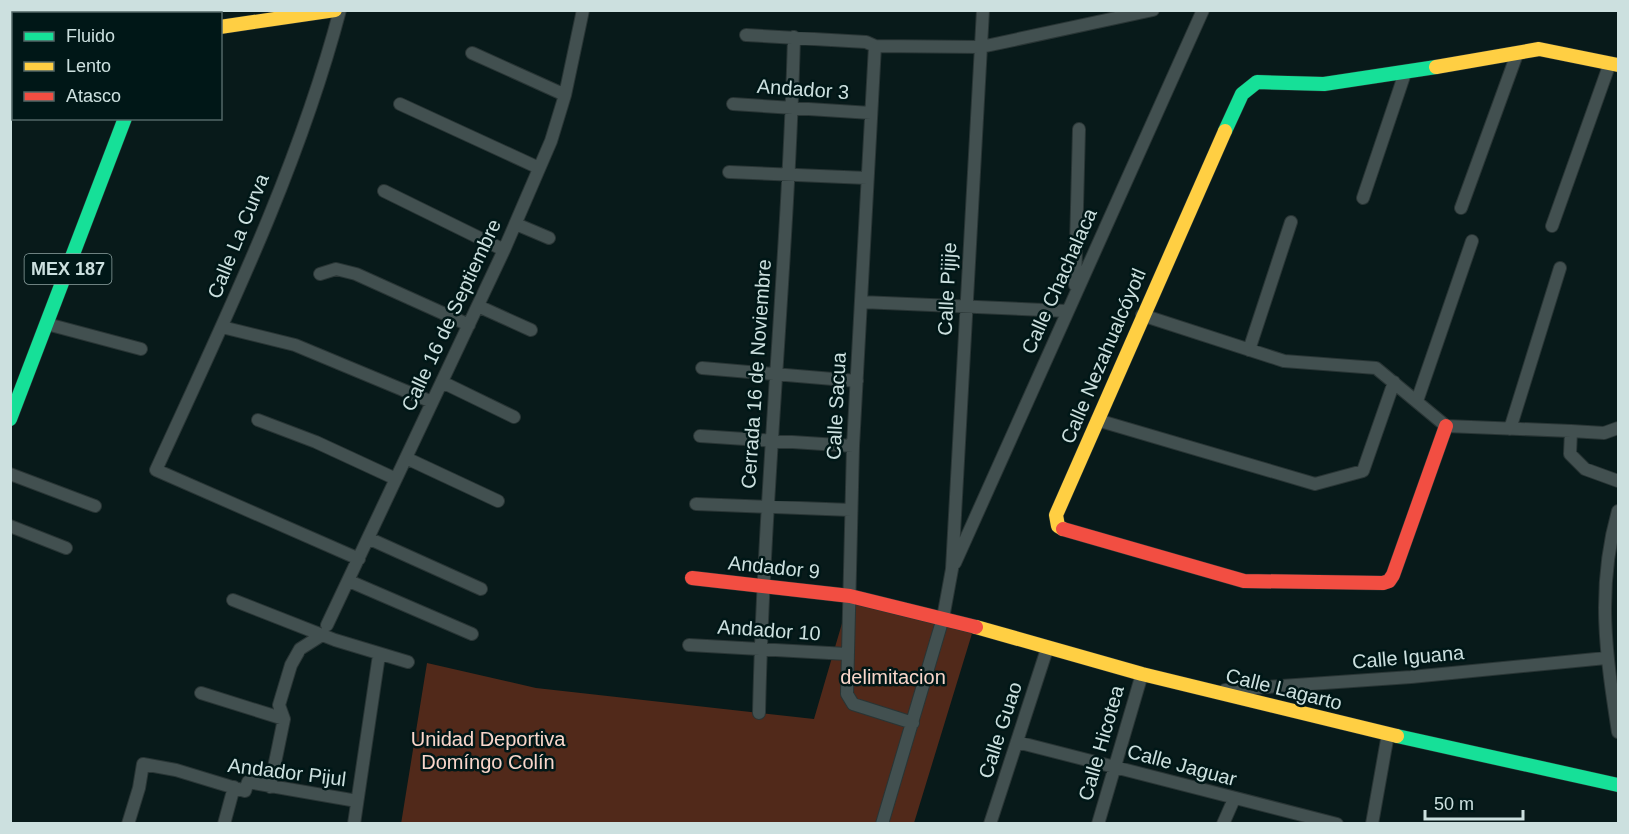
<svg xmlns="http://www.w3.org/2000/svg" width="1629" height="834" font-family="Arial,sans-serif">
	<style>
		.green { fill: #51291a }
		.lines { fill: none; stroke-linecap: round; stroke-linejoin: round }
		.street-casing { stroke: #293535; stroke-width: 14 }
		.fast-casing { stroke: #293535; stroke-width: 15 }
		.slow-casing { stroke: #293535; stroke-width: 15 }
		.jam-casing { stroke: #293535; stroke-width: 15 }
		.street { stroke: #425050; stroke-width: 12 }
		.fast { stroke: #16e098; stroke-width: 14 }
		.slow { stroke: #ffcf43; stroke-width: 14 }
		.jam { stroke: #f24e42; stroke-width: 14 }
		.labels { text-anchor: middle; stroke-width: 5; stroke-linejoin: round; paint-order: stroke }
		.shield { fill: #001717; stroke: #8fa4a3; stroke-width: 1.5 }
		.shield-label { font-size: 18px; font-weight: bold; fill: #cce0df }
		.street-label { font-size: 20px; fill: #cce0df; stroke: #001717 }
		.park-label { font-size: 20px; fill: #f9d6ca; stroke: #001717 }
	</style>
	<rect width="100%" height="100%" fill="#081a1a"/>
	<path class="green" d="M 850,596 L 974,627 L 914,823 L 401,824 L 427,663 L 536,688 L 814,719 Z"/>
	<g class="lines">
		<defs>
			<path id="street" d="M 340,10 C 298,170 224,321 156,470 L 359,559
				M 746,35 L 866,42 L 875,46 L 981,47 L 1153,10
				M 875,46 L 853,446 L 847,694 L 853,704 L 913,723
				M 472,53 L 565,95
				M 400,104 L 539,168
				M 733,104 L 871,113
				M 729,172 L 867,178
				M 384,191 L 504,250
				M 1363,198 L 1405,73
				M 1461,208 L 1517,54
				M 516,224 L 549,238
				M 1552,226 L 1610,63
				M 320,274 L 336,269 L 356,274 L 469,325
				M 1075,285 L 1079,129
				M 861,302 L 1067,311
				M 478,306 L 531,330
				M 1142,315 L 1284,361 L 1376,368 L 1446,426 L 1571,431 L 1570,454 L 1585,469 L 1618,481
				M 47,324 L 141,349
				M 222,327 L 295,345 L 432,402
				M 1249,350 L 1291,222
				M 702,368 L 857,381
				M 442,382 L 514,417
				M 1417,401 L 1472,241
				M 258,420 L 316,442 L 396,479
				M 1097,420 L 1315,484 L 1363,471 L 1394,382
				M 1510,429 L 1560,268
				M 1571,431 L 1604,433 L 1618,428
				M 700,436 L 853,446
				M 406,458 L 498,501
				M 10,474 L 95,506
				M 696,504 L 851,510
				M 1618,511 C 1596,589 1606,654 1618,732
				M 10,526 L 66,548
				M 370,539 L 481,589
				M 955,563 L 1203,10
				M 349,581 L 472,634
				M 233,600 L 335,640 L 408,662
				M 327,625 L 504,250 L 551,141 L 565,95 L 583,10
				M 689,645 L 847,654
				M 1225,690 L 1411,677 L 1606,658
				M 201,693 L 284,719
				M 759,713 C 764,487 788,263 794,37
				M 1017,742 L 1337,824
				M 270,787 L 284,719 L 279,705 L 291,665 L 300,649 L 322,635
				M 128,824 L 139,788 L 143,764 L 176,770 L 245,791 L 248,782 L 357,801
				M 224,824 L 234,787
				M 354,824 L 379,655
				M 882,824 L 943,618 L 952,569 L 983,10
				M 990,824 L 1047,649
				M 1098,824 L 1142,674
				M 1223,824 L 1234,799
				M 1372,824 L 1388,734"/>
			<path id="fast" d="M 10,22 L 14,22
				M 1225,131 L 1242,94 L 1257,82 L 1324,84 L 1436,67
				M 10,419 L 125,118
				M 1397,736 L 1618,785"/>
			<path id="slow" d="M 220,27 L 335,10
				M 1436,67 L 1539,49 L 1618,65
				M 1063,529 L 1058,526 L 1056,515 L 1225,131
				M 976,627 L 1142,674 L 1397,736"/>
			<path id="jam" d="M 1063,529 L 1244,581 L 1383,583 L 1389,581 L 1393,575 L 1446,426
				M 692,578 L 850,596 L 976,627"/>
		</defs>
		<use href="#street" class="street-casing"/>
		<use href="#fast" class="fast-casing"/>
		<use href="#slow" class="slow-casing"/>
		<use href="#jam" class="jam-casing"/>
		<use href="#street" class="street"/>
		<use href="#fast" class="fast"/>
		<use href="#slow" class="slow"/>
		<use href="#jam" class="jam"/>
	</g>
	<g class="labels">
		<rect class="shield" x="24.5" y="254" width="87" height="30" rx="4.5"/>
		<g class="shield-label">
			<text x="68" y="275">MEX 187</text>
		</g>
		<g class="street-label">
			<text transform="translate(803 89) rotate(4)" y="7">Andador 3</text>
			<text transform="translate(238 236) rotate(-68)" y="7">Calle La Curva</text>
			<text transform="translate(1059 281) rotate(-66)" y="7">Calle Chachalaca</text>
			<text transform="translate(947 289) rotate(-87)" y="7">Calle Pijije</text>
			<text transform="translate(451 315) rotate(-65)" y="7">Calle 16 de Septiembre</text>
			<text transform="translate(1103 356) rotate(-67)" y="7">Calle Nezahualcóyotl</text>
			<text transform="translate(756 374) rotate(-86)" y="7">Cerrada 16 de Noviembre</text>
			<text transform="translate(836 406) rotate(-87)" y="7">Calle Sacua</text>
			<text transform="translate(774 567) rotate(6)" y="7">Andador 9</text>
			<text transform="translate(769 630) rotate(4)" y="7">Andador 10</text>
			<text transform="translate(1408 657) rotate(-5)" y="7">Calle Iguana</text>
			<text transform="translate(1284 689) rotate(14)" y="7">Calle Lagarto</text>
			<text transform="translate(1000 730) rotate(-72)" y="7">Calle Guao</text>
			<text transform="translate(1101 743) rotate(-74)" y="7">Calle Hicotea</text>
			<text transform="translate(1182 765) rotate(15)" y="7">Calle Jaguar</text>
			<text transform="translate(287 772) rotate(7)" y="7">Andador Pijul</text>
		</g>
		<g class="park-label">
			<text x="893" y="684">delimitacion</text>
			<text x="488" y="746">Unidad Deportiva<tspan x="488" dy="23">Domíngo Colín</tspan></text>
		</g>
	</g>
	<rect width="1629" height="834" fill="none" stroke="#cce0df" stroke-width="24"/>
	<rect x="12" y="12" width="210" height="108" fill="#001717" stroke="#526767" stroke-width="1.5"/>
	<rect x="24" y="32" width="30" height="9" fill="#16e098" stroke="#526767" stroke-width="1.5"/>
	<text x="66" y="42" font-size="18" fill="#cce0df">Fluido</text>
	<rect x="24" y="62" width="30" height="9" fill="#ffcf43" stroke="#526767" stroke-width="1.5"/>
	<text x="66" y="72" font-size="18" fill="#cce0df">Lento</text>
	<rect x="24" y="92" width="30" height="9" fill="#f24e42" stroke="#526767" stroke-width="1.5"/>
	<text x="66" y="102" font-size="18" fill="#cce0df">Atasco</text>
	<path d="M1425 810v9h98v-9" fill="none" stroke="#cce0df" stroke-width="3"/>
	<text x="1434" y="810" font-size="18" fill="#cce0df" stroke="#001717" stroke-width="4.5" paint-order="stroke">50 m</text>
</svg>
